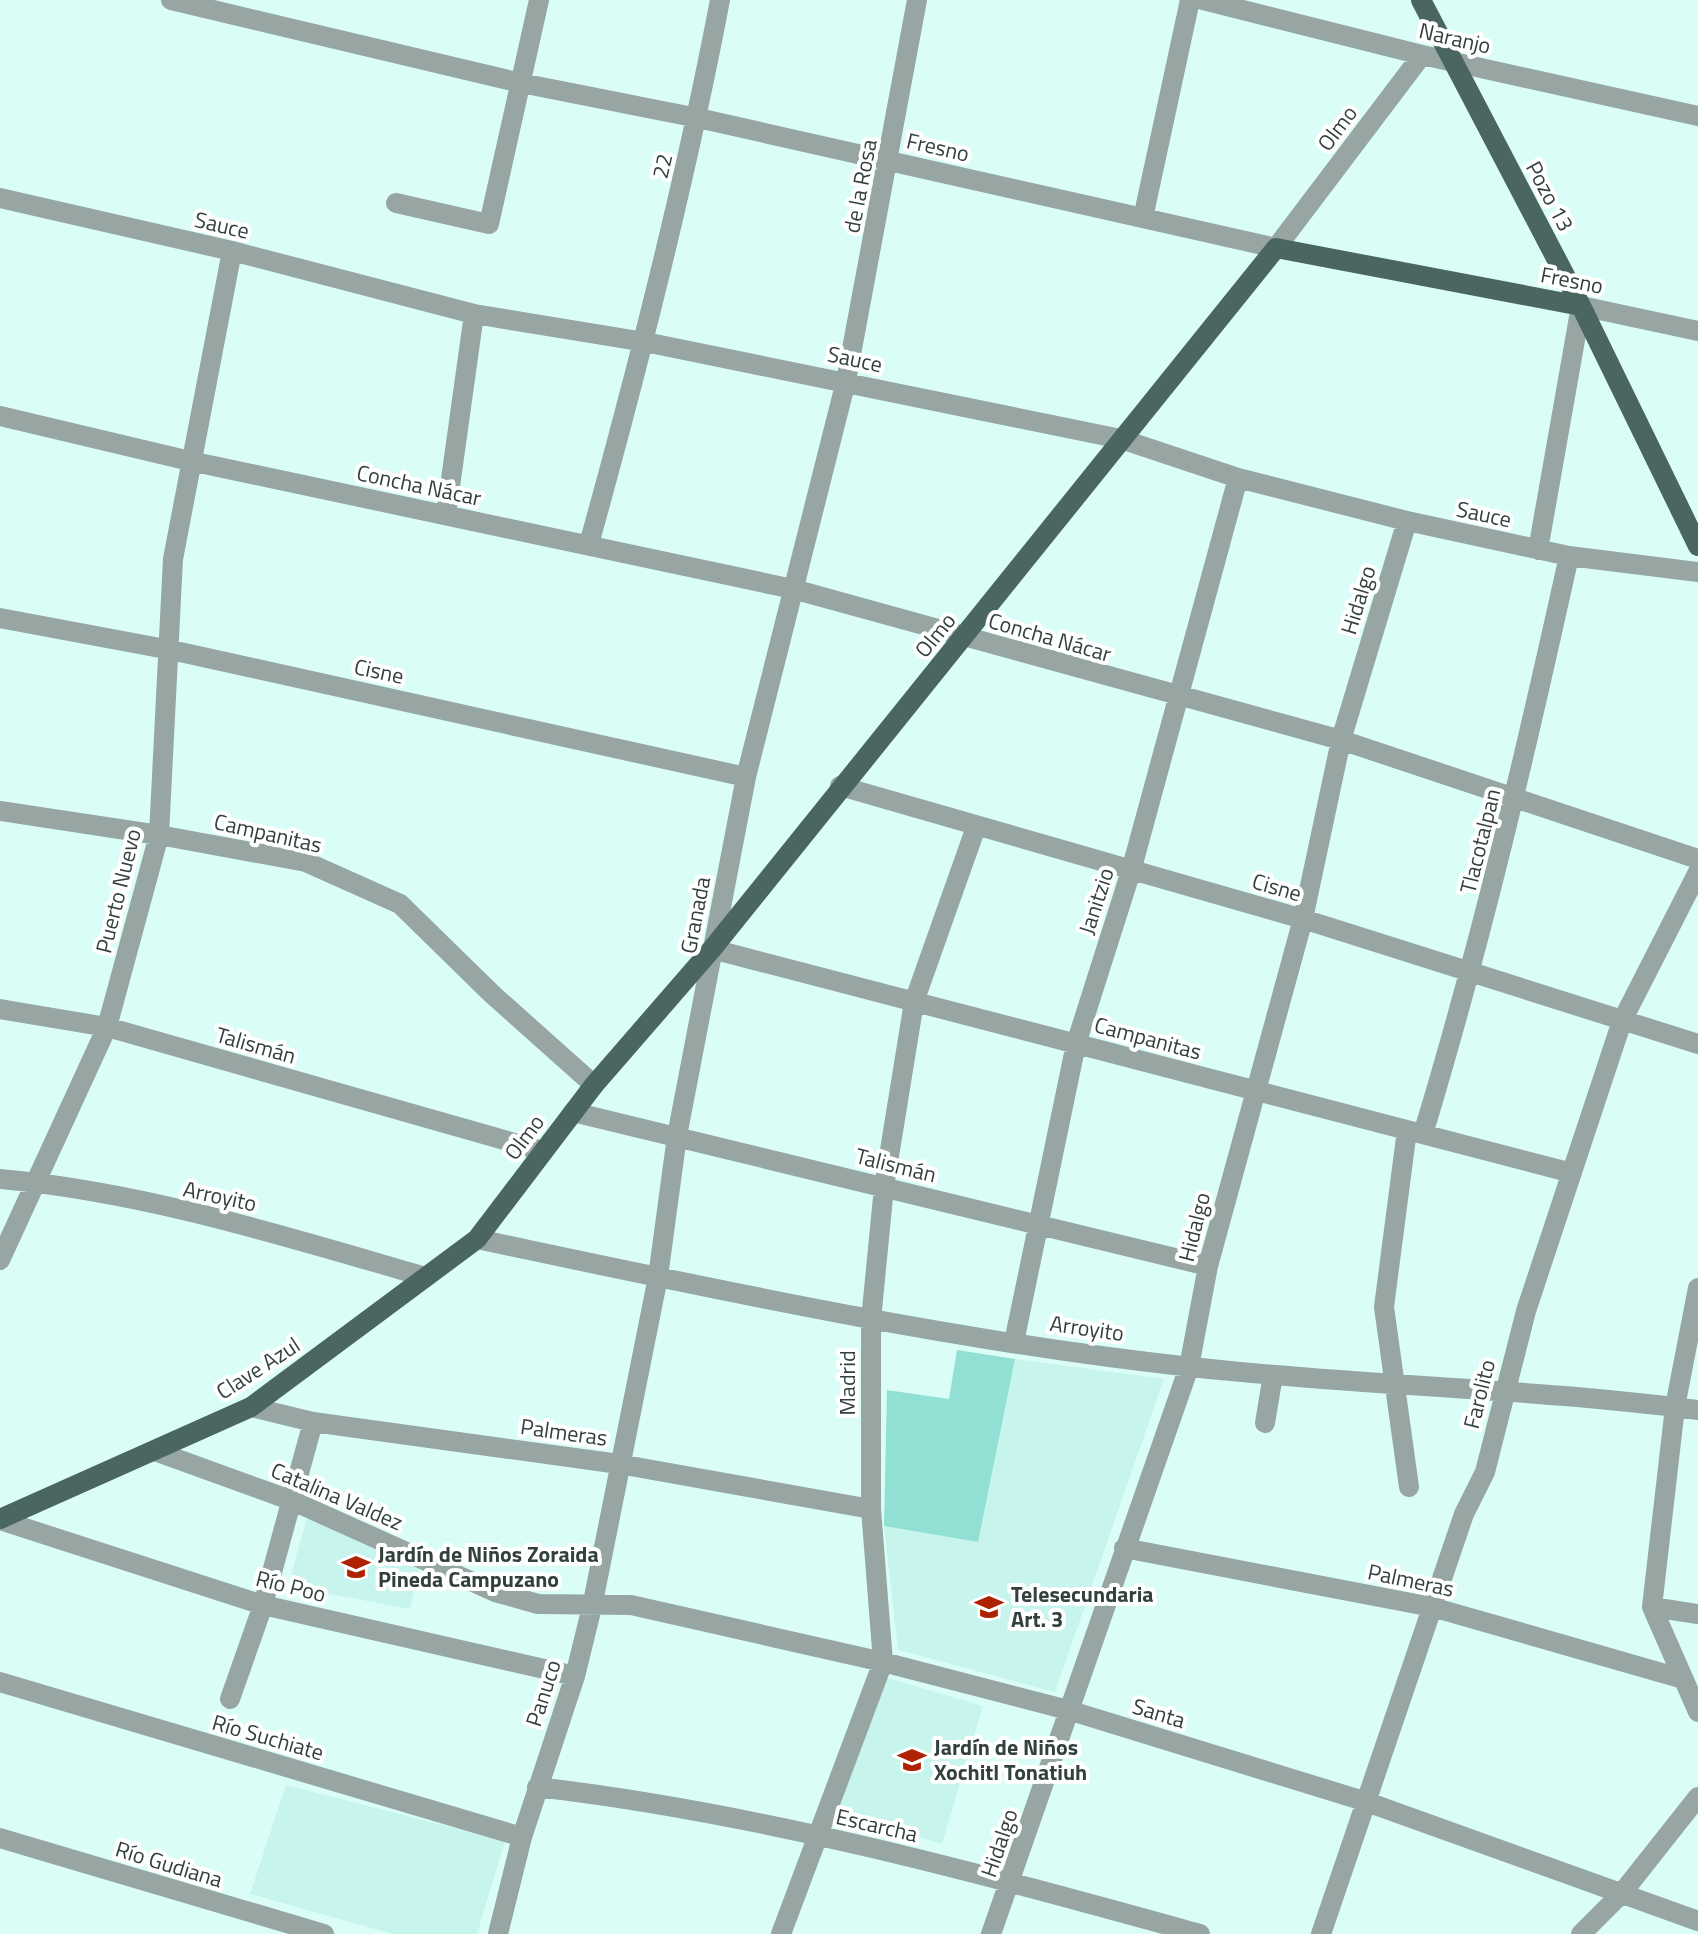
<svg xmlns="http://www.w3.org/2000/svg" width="1698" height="1934" font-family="'Titillium Web',sans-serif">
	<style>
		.built { fill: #c7f4ec }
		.green { fill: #91e0d3 }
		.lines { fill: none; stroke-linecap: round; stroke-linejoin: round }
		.minor { stroke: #97a6a3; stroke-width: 20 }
		.major { stroke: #4b6560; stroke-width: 20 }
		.labels { text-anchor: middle; stroke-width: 8; stroke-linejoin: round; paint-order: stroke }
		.street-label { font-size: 22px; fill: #32403e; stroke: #fff }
		.poi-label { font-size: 22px; font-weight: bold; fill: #32403e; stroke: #fff; text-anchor: start }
	</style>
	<rect width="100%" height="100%" fill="#dafef7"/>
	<path class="built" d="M 1015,1359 L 1164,1379 L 1055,1692 L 898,1650 L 884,1526 L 978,1542 Z
		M 310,1507 L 424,1548 L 410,1609 L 288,1586 Z
		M 884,1677 L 983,1706 L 942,1844 L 838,1813 Z
		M 286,1785 L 505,1841 L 477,1934 L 393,1934 L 250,1894 Z"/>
	<path class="green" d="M 957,1350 L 1015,1359 L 978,1542 L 884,1526 L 887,1390 L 949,1399 Z"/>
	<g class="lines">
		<path class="minor" d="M 171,0 L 521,83 L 698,118 L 1276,248 L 1422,55
			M 1203,0 L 1422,55 L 1698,116
			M 0,198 L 232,251 L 474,314 L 645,342 L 1121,439 L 1238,478 L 1407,521 L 1569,556 L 1698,572
			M 396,203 L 489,224 L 539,0
			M 1143,218 L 1190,0
			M 0,416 L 190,461 L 793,589 L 1341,740 L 1698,859
			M 446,515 L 474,314
			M 589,544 C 639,364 685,184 720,0
			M 1538,550 L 1581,306 L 1698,331
			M 0,618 L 171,650 L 746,777
			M 840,786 L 1303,919 L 1698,1044
			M 0,811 L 159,835 L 306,862 L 400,904 L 492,994 L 594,1085
			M 712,949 L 1572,1173
			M 0,1009 L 107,1027 L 543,1151
			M 573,1112 L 1208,1266
			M 1407,1130 L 1384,1307 L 1409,1487
			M 1423,1134 C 1481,943 1526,751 1569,556
			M 0,1179 C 145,1192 287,1237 426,1277
			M 477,1239 C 714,1289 951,1341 1191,1367 C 1360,1386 1530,1388 1698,1410
			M 0,1260 L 107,1027 L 159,835 L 173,559 L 232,251
			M 1698,1288 L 1675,1407 L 1652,1607 L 1698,1712
			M 1014,1342 L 1076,1044 L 1131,871 L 1238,478
			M 251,1407 L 313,1422 L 619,1464 L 871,1509
			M 1265,1423 L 1273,1375
			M 155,1451 L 293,1501 L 495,1592 L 538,1604 L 631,1605 L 883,1662 L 1068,1710 L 1367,1802 L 1698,1921
			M 0,1520 L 263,1605 L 575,1676
			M 1124,1548 L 1432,1607 L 1683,1679
			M 1652,1607 L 1698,1614
			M 0,1682 L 522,1837
			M 230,1699 L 263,1605 L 313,1422
			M 537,1787 C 762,1813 982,1874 1200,1934
			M 0,1838 L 324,1934
			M 498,1934 L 522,1837 L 575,1676 L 592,1607 L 658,1277 L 677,1136 L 746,777 L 846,381 L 917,0
			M 781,1934 L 883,1662 L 871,1509 L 871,1320 L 884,1187 L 914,1002 L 976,827
			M 991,1934 L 1189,1367 L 1208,1266 L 1303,919 L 1341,740 L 1407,521
			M 1321,1934 L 1464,1514 L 1485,1472 L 1526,1311 L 1622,1021 L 1698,872
			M 1581,1934 L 1622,1893 L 1698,1797"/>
		<path class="major" d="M 1421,0 L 1581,306 L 1698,546
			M 0,1519 L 251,1407 L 477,1239 L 594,1085 L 712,949 L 1276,248 L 1581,306"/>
	</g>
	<defs>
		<symbol id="school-bare" viewBox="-9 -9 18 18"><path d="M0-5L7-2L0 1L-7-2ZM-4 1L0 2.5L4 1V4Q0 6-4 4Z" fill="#ae2101" stroke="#fff" stroke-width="2.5" paint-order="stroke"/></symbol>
	</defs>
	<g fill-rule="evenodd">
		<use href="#school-bare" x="336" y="1547" width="40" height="40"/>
		<use href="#school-bare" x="969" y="1587" width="40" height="40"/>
		<use href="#school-bare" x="892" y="1740" width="40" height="40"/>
	</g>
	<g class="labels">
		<g class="street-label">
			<text transform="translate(1455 38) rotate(13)" y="8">Naranjo</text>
			<text transform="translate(1337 128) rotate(-53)" y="8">Olmo</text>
			<text transform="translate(938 147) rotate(13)" y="8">Fresno</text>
			<text transform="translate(662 166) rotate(-77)" y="8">22</text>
			<text transform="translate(860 186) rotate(-79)" y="8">de la Rosa</text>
			<text transform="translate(1550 196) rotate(62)" y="8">Pozo 13</text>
			<text transform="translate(222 225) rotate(13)" y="8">Sauce</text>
			<text transform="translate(1572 280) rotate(11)" y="8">Fresno</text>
			<text transform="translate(855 359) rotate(12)" y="8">Sauce</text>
			<text transform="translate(419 485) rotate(12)" y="8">Concha Nácar</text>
			<text transform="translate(1484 514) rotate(12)" y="8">Sauce</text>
			<text transform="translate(1358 600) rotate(-73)" y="8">Hidalgo</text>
			<text transform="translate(935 635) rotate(-51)" y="8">Olmo</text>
			<text transform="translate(1050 637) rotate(16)" y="8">Concha Nácar</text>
			<text transform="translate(379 671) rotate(12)" y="8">Cisne</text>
			<text transform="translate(268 833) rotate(13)" y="8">Campanitas</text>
			<text transform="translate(1480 841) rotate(-76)" y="8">Tlacotalpan</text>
			<text transform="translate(1277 887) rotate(16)" y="8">Cisne</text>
			<text transform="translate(118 891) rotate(-76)" y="8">Puerto Nuevo</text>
			<text transform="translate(1096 901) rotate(-72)" y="8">Janitzio</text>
			<text transform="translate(695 915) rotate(-79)" y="8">Granada</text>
			<text transform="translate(1148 1038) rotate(15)" y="8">Campanitas</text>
			<text transform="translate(256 1045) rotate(16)" y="8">Talismán</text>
			<text transform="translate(524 1137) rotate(-53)" y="8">Olmo</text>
			<text transform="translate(896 1165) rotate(14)" y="8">Talismán</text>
			<text transform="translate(220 1196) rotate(12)" y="8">Arroyito</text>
			<text transform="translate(1194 1227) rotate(-76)" y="8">Hidalgo</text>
			<text transform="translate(1087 1328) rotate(8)" y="8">Arroyito</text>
			<text transform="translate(258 1368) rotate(-33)" y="8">Clave Azul</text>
			<text transform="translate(847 1383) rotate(-90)" y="8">Madrid</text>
			<text transform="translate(1479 1394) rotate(-76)" y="8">Farolito</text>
			<text transform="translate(564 1432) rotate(8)" y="8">Palmeras</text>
			<text transform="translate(337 1496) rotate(23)" y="8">Catalina Valdez</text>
			<text transform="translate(1411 1580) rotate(12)" y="8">Palmeras</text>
			<text transform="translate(291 1586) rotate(14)" y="8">Río Poo</text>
			<text transform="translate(543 1693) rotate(-72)" y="8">Panuco</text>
			<text transform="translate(1159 1713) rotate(17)" y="8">Santa</text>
			<text transform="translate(268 1737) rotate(16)" y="8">Río Suchiate</text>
			<text transform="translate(877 1825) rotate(13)" y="8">Escarcha</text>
			<text transform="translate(999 1843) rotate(-71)" y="8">Hidalgo</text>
			<text transform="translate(169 1864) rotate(17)" y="8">Río Gudiana</text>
		</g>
		<g class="poi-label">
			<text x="378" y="1562">Jardín de Niños Zoraida<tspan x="378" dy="25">Pineda Campuzano</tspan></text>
			<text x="1011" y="1602">Telesecundaria<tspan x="1011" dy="25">Art. 3</tspan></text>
			<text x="934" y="1755">Jardín de Niños<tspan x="934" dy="25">Xochitl Tonatiuh</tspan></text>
		</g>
	</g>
</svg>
